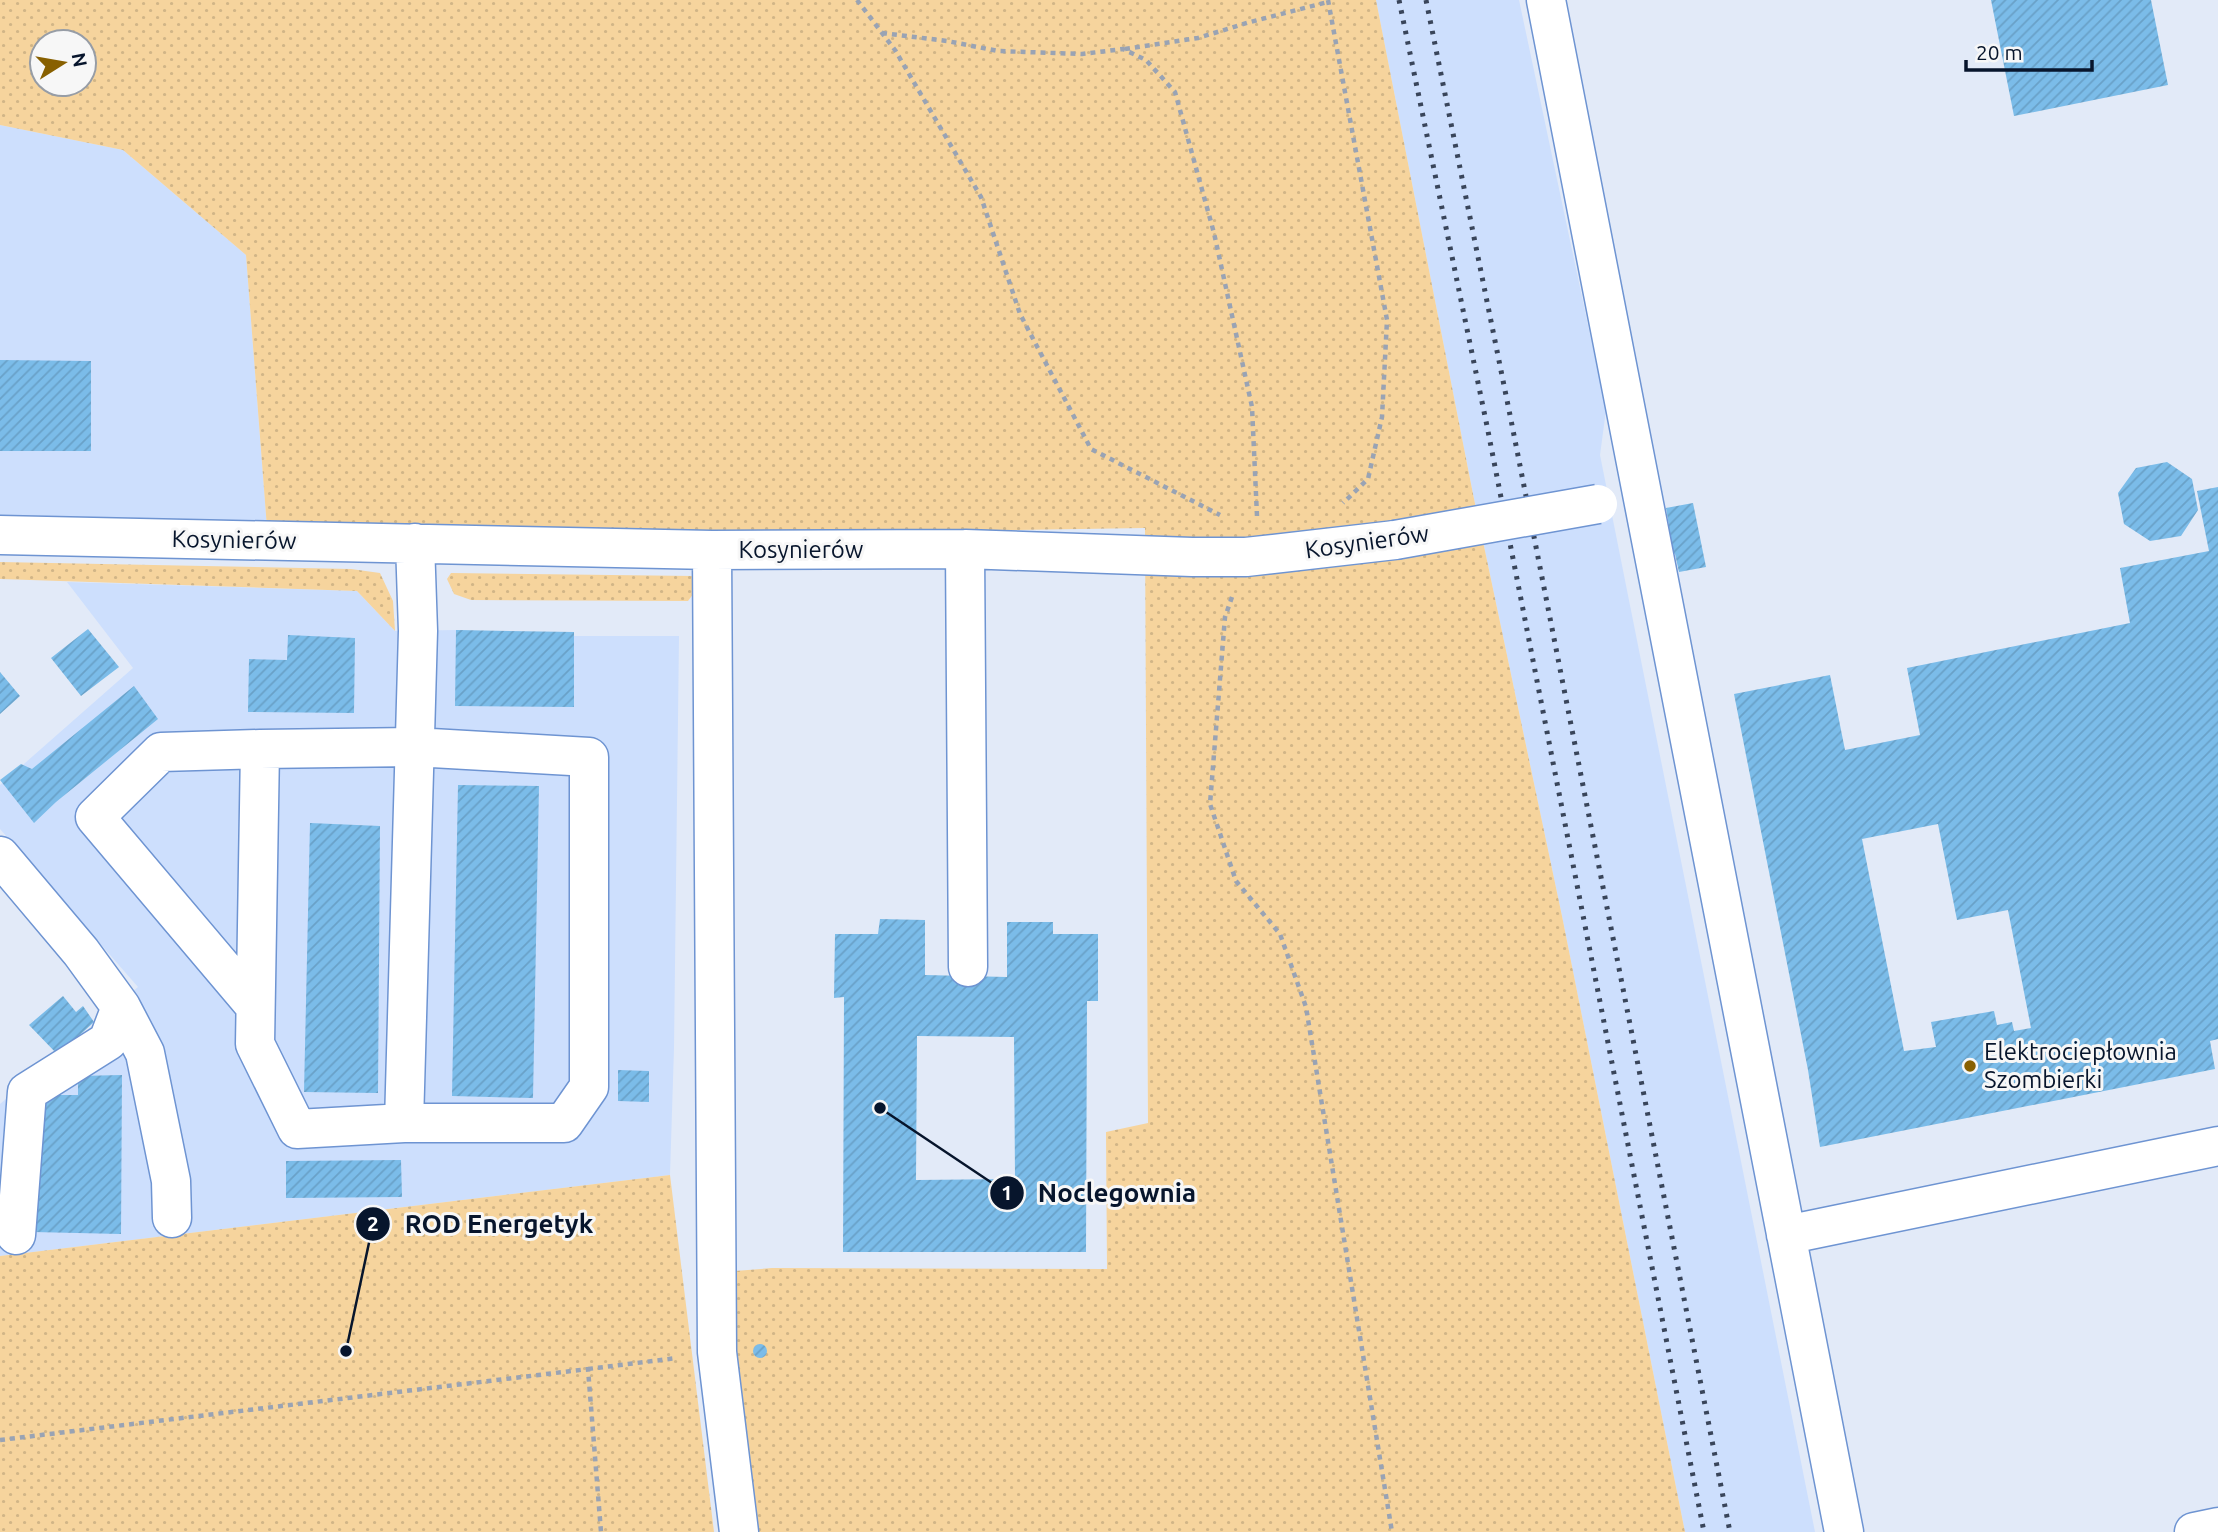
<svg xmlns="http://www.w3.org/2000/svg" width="2218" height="1532" font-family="Ubuntu,sans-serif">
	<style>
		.built { fill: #cddffd }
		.grass { fill: url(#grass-dots); fill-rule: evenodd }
		.building { fill: url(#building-hatch); fill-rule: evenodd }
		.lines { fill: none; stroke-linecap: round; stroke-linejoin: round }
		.minor-casing { stroke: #6e94d2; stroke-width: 41 }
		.path { stroke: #99a3b4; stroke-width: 4.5; stroke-dasharray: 5 5; stroke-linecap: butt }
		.minor { stroke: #fff; stroke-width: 38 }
		.rail { stroke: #39455a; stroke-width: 5; stroke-dasharray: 3.5 7; stroke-linecap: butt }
		.minor-bridge-casing { stroke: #6e94d2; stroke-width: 41; stroke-linecap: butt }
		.minor-bridge { stroke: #fff; stroke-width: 38 }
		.poi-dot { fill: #886000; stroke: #f7f7f7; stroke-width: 2.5 }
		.labels { text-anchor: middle; stroke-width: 6; stroke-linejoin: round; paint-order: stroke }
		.street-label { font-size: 24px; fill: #07152c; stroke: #f7f7f7 }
		.poi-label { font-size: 24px; fill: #07152c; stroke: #f7f7f7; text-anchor: start }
		.leader { fill: none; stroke: #07152c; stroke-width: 2.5 }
		.callout-dot { fill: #07152c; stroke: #f7f7f7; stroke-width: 2.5 }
		.mark-label { font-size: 21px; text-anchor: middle; font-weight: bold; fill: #fff }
		.callout-label { font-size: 26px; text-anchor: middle; font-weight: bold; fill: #07152c; stroke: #f7f7f7; stroke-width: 6; stroke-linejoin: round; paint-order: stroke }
	</style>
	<defs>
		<pattern id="grass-dots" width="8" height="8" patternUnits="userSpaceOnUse" patternTransform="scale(1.75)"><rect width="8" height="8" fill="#f6d49d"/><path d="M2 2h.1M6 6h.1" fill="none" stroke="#d1b587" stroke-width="1.8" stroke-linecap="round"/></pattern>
		<pattern id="building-hatch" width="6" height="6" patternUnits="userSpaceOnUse" patternTransform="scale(1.75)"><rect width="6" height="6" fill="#7bbce9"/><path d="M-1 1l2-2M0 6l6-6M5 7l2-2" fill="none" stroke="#69a1c8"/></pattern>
	</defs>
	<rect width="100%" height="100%" fill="#e2eaf8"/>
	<path class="built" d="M 1376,0 L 1519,0 L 1606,410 L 1600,455 L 1815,1532 L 1685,1532 L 1562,916 L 1473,494 Z
		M 0,125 L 123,150 L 246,255 L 268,541 L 0,535 Z
		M 67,582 L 357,591 L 395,631 L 456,630 L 576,636 L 679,636 L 674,1048 L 670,1175 L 0,1256 L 0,1104 L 138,987 L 0,829 L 0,785 L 133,668 Z"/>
	<path class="grass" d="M 0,0 L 1376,0 L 1473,494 L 1562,916 L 1685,1532 L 748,1532 L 731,1364 L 735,1271 L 772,1268 L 1107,1269 L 1106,1132 L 1148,1123 L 1145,528 L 268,541 L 246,255 L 123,150 L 0,125 ZM 42,42 L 84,42 L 84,84 L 42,84 Z
		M 0,562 L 351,569 L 380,573 L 393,601 L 395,631 L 357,591 L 0,579 Z
		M 451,573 L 695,576 L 694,593 L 688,601 L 471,600 L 454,594 L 447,579 Z
		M 670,1175 L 714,1532 L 0,1532 L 0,1256 Z"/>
	<path class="building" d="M 1991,0 L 2151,0 L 2168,85 L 2014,116 Z
		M 0,360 L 91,361 L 91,451 L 0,451 Z
		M 2167,462 L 2192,479 L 2198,510 L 2181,536 L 2150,541 L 2124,524 L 2118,493 L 2136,468 Z
		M 2218,487 L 2218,1039 L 2210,1041 L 2215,1069 L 1820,1147 L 1808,1070 L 1734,694 L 1830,675 L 1845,750 L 1920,735 L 1907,668 L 2130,623 L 2120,568 L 2209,551 L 2197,491 ZM 1938,824 L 1957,920 L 2008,910 L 2031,1028 L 2014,1031 L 2012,1022 L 1997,1025 L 1994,1011 L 1931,1022 L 1936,1047 L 1904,1051 L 1862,839 Z
		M 1693,503 L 1706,567 L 1679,572 L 1675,554 L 1666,548 L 1664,536 L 1669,526 L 1666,508 Z
		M 88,629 L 119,667 L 81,696 L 51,658 Z
		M 456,630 L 574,632 L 574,707 L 455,706 Z
		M 288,635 L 355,638 L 354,713 L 248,712 L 249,659 L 287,660 Z
		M 0,672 L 20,696 L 0,714 Z
		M 134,686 L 158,719 L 56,802 L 34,823 L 0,780 L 21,764 L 32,769 Z
		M 458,785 L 539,786 L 533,1098 L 452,1096 Z
		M 310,823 L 380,826 L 378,1093 L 304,1092 Z
		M 880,919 L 925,920 L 925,975 L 1007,977 L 1007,922 L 1053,922 L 1053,934 L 1098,934 L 1098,1001 L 1087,1001 L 1086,1252 L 843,1252 L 844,997 L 834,998 L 835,934 L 878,934 ZM 917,1036 L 1014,1037 L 1015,1179 L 916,1180 Z
		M 63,996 L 76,1012 L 83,1006 L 94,1022 L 58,1055 L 29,1025 Z
		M 618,1070 L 649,1071 L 649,1102 L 618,1101 Z
		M 122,1075 L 121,1234 L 33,1232 L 37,1095 L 78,1095 L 78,1076 Z
		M 401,1160 L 402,1197 L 286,1198 L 286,1161 Z
		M753 1351a7 7 0 1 1 14 0a7 7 0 1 1-14 0Z"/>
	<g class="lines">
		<defs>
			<path id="minor" d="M 1546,0 L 1844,1532
				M 0,535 L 712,550 L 965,549 L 1192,557 L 1246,557 L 1395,540
				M 965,549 L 968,967
				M 712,550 L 717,1352 L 739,1532
				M 0,856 L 81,952 L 121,1007 L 108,1041 L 27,1092 L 16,1235
				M 255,1006 L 95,817 L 161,752 L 260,749
				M 121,1007 L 145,1053 L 171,1181 L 172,1218
				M 404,1123 L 297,1129 L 255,1044 L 260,749 L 414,747 L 589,757 L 589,1087 L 564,1123 L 404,1123 L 418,631 L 415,543
				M 1786,1235 L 2218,1146
				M 2194,1532 L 2218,1527"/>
		</defs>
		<use href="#minor" class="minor-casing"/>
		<path class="path" d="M 857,0 L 895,50 L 981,197 L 1020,314 L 1091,449 L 1220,515
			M 1328,0 L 1387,320 L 1382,417 L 1368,479 L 1343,503
			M 882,33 L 947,41 L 998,51 L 1082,54 L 1123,49 L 1146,60 L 1175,92 L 1214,233 L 1252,407 L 1257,516
			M 1125,49 L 1198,38 L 1250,22 L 1328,2
			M 1232,597 L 1225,617 L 1210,804 L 1236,881 L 1280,934 L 1306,1007 L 1392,1532
			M 588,1369 L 677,1358
			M 0,1440 L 588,1369 L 601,1532"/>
		<use href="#minor" class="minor"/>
		<path class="rail" d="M 1399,0 L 1487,426 L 1704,1532
			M 1426,0 L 1511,420 L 1730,1532"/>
		<defs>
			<path id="minor-bridge" d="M 1395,540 L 1598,504"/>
		</defs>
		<use href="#minor-bridge" class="minor-bridge-casing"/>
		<use href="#minor-bridge" class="minor-bridge"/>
	</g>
	<circle class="poi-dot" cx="1970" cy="1066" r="7"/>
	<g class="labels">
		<g class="street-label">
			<text transform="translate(234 540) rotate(1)" y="8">Kosynierów</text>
			<text transform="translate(1367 542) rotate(-8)" y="8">Kosynierów</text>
			<text x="801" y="558">Kosynierów</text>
		</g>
		<g class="poi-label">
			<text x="1984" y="1060">Elektrociepłownia<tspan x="1984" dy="28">Szombierki</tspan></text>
		</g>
	</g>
	<path class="leader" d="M880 1108L1007 1193M346 1351L373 1224"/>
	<g class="callout-dot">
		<circle cx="880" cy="1108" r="7"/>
		<circle cx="346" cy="1351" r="7"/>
		<circle cx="1007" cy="1193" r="18"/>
		<circle cx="373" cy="1224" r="18"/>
	</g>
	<g class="mark-label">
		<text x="1007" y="1200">1</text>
		<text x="373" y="1231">2</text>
	</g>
	<g class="callout-label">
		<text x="1117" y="1202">Noclegownia</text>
		<text x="499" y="1233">ROD Energetyk</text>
	</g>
	<g transform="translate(63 63) rotate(79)"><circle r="33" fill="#f7f7f7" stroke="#979da6" stroke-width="2"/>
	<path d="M0-5L12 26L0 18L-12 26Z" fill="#886000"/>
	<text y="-10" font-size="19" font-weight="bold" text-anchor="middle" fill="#07152c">N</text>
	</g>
	<path d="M1966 60v10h126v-10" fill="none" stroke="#07152c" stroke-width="3.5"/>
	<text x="1976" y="60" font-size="21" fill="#07152c" stroke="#f7f7f7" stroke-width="5" paint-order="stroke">20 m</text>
</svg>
